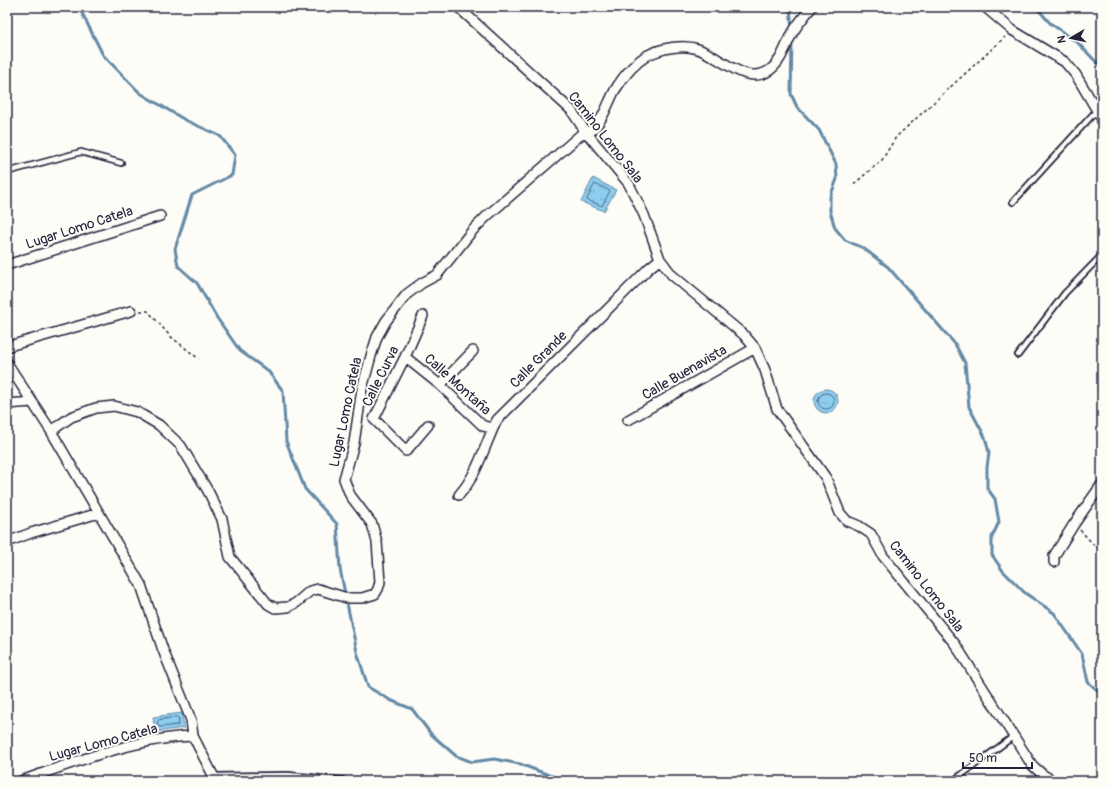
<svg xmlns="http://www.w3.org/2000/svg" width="1109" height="788" font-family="Pangolin,sans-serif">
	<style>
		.water { fill: url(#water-ripples); stroke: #6289a6 }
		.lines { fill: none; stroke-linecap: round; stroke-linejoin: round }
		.shore { stroke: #4d6683; stroke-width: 1 }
		.stream { stroke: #6289a6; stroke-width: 3 }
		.lane-casing { stroke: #22223b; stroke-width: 8 }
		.street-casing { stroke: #22223b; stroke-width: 12 }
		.path { stroke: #22223b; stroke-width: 1.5; stroke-dasharray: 3 3; stroke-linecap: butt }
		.lane { stroke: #fdfcf7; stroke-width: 4.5 }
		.street { stroke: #fdfcf7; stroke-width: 9 }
		.labels { text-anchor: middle; stroke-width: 4; stroke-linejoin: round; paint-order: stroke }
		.street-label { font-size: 14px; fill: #22223b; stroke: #fdfcf7 }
	</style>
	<defs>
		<pattern id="water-ripples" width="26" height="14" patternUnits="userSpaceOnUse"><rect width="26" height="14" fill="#8dcdee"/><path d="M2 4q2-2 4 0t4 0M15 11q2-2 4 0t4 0" fill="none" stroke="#79b0cd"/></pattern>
	</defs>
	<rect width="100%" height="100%" fill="#fdfcf7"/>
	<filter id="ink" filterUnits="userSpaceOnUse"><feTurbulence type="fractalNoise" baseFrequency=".025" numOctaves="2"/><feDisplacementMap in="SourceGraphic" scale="8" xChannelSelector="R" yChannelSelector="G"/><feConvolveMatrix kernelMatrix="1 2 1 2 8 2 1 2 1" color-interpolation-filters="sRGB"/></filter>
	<g filter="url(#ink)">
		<path class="water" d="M 593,178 L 616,190 L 604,211 L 581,202 Z
			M814 401a12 12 0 1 1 24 0a12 12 0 1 1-24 0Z
			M 182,713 L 184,728 L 155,732 L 153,717 Z"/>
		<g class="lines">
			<path class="shore" d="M 595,184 L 610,191 L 602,206 L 587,200 Z
				M818 401a8 8 0 1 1 16 0a8 8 0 1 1-16 0Z
				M 177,717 L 179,719 L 178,725 L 160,727 L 158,726 L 157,722 L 159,720 Z"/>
			<path class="stream" d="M 79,7 L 103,55 L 140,93 L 185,120 L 220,136 L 235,155 L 232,175 L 192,195 L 175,249 L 178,266 L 197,283 L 217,318 L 240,351 L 268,371 L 283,391 L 286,441 L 305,489 L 337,524 L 340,569 L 357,652 L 368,687 L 390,700 L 412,709 L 431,734 L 456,756 L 472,762 L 494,759 L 520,764 L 554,777 L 568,781
				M 790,7 L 792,30
				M 1036,7 L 1050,23 L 1077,42 L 1102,68
				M 792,41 L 791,94 L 797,107 L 819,130 L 836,164 L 837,179 L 830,197 L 830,211 L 835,228 L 845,240 L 863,248 L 888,267 L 955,344 L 965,363 L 969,407 L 985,437 L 989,453 L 987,467 L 987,488 L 995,499 L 999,522 L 992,537 L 992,555 L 1003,571 L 1025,593 L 1054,613 L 1082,654 L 1088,682 L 1097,690 L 1102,691"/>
			<defs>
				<path id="lane" d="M 7,172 L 81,152 L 121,163
					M 1013,202 L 1097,110
					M 1018,355 L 1065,293 L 1102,255
					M 214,776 L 288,775 L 342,780
					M 953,781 L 1014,736"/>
				<path id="street" d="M 458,7 L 571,110 L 585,131 L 629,184 L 644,215 L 660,259 L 672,275 L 744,335 L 755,348 L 765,370 L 777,409 L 826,478 L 840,513 L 847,521 L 859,526 L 871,534 L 883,556 L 955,644 L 1032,765 L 1042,774 L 1053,781
					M 985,7 L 1012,30 L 1065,62 L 1076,75 L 1102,119
					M 7,265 L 160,216
					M 423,316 L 405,357 L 374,419 L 406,451 L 428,425
					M 7,348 L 9,346 L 131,311
					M 405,357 L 440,385 L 483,426 L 493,428
					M 7,363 L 51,431 L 141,585 L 163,650 L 191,720 L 193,736 L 216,781
					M 440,385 L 473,351
					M 7,404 L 32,402
					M 628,420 L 755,348
					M 51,431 L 71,417 L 96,408 L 114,406 L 137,412 L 159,425 L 181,446 L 208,491 L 222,519 L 230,557 L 268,604 L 275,608 L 288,607 L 296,603 L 310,591 L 318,589 L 347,598 L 362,598 L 375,594 L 378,589 L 380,582 L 377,542 L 372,524 L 350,495 L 344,479 L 354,443 L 362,389 L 371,356 L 377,337 L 386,321 L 407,294 L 422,283 L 437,275 L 472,231 L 487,216 L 585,131 L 590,132 C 603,121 607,105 615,90 C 623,77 634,63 648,55 C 662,48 683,44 698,49 C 720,56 746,87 770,70 C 782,61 785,46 792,34 C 797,25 805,15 812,7
					M 459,495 C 478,474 484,446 497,420 L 649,268 L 660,259
					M 7,542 L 31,533 L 99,513
					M 1054,562 L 1054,556 L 1074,524 L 1102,484
					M 21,781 C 75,762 136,738 193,736"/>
			</defs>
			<use href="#lane" class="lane-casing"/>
			<use href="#street" class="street-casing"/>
			<path class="path" d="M 854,184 L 882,160 L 896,137 L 1005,37
				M 140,311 L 148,311 L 170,336 L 199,359
				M 1080,530 L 1094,545 L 1102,550"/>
			<use href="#lane" class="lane"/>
			<use href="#street" class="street"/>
		</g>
	</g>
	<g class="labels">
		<g class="street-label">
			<text transform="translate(606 137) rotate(52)" y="5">Camino Lomo Sala</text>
			<text transform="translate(79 227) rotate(-18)" y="5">Lugar Lomo Catela</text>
			<text transform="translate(538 359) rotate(-45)" y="5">Calle Grande</text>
			<text transform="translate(684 372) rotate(-30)" y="5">Calle Buenavista</text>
			<text transform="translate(380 376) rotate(-64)" y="5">Calle Curva</text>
			<text transform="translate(458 384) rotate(42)" y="5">Calle Montaña</text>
			<text transform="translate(345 412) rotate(-78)" y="5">Lugar Lomo Catela</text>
			<text transform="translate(927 586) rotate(52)" y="5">Camino Lomo Sala</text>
			<text transform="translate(103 742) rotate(-15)" y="5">Lugar Lomo Catela</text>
		</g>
	</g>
	<rect width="1109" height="788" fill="none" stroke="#fdfcf7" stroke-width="24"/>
	<rect x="12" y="12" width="1085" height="764" fill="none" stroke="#22223b" stroke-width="1.5" filter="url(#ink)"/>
	<g transform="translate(1071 38) rotate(261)" stroke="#fdfcf7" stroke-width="3" paint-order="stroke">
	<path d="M0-3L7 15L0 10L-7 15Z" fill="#22223b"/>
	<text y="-6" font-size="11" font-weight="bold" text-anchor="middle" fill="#22223b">N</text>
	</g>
	<path d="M963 762v6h69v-6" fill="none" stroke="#22223b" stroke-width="2"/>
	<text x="969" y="762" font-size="12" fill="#22223b" stroke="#fdfcf7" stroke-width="3" paint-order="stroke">50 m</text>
</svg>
